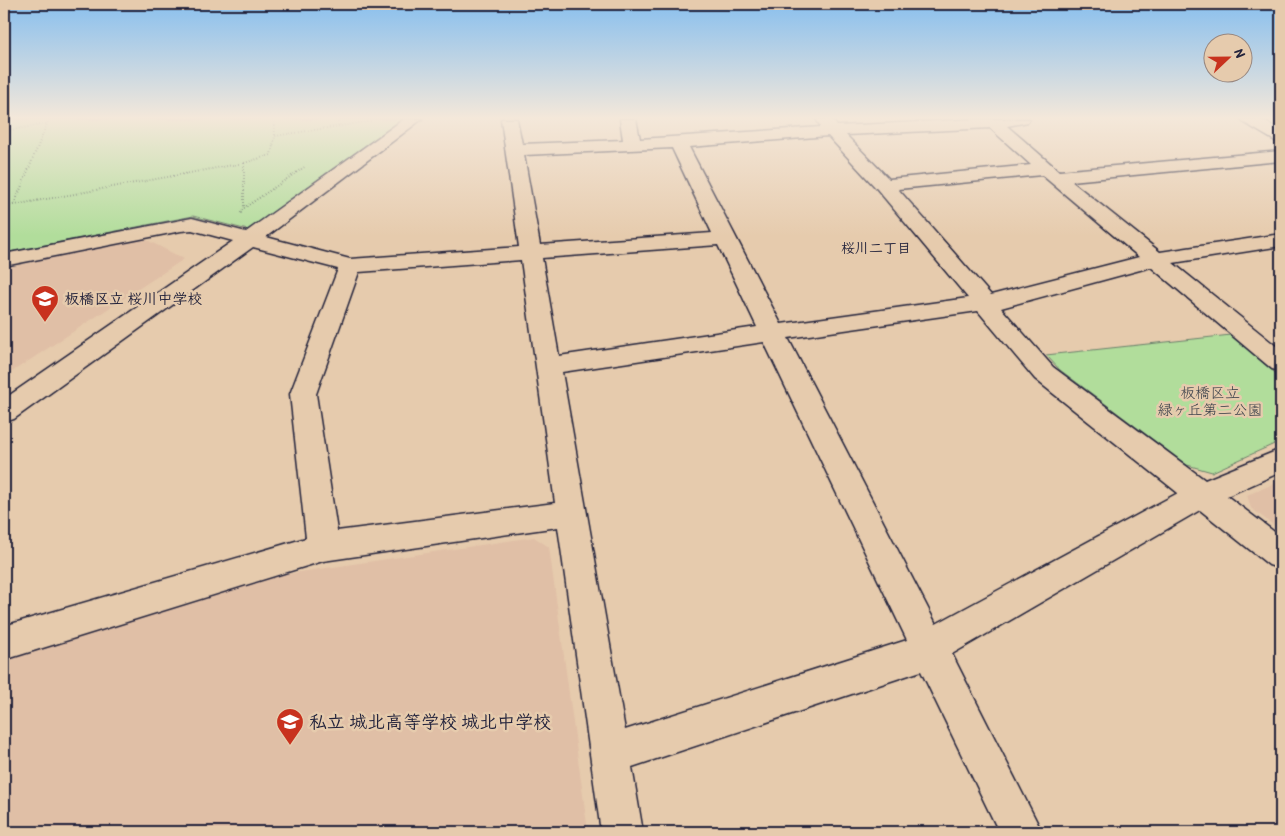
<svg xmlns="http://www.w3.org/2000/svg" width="1285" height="836" font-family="'Patrick Hand','Klee One',sans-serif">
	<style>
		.built { fill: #e0bfa6 }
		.green { fill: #b1dd9b; stroke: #6a806b }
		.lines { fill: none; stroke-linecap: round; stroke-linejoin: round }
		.minor-casing { stroke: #22223b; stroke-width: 3 }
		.path { stroke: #22223b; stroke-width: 2; stroke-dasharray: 0.5 2.5; stroke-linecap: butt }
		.minor { fill: #e6cbad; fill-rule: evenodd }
		.labels { text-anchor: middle; stroke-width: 5; stroke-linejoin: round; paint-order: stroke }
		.far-neighbourhood-label { font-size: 14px; font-weight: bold; fill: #22223b; stroke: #e6cbad }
		.poi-label { font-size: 15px; font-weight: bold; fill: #22223b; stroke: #e6cbad; text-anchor: start }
		.park-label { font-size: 15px; fill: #373e49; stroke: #e6cbad }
		.near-poi-label { font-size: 18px; font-weight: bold; fill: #22223b; stroke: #e6cbad; text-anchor: start }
	</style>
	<rect width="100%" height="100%" fill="#e6cbad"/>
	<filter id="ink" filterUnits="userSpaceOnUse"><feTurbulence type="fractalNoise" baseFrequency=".02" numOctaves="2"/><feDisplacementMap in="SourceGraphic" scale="10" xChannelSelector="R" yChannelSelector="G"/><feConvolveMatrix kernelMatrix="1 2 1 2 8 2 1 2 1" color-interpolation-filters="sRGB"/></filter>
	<g filter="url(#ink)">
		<path class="built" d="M 145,239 L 184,259 L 4,377 L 4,268 Z
			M 1281,481 L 1281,531 L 1251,508 L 1247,495 Z
			M 534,537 L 549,547 L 588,832 L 4,832 L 4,659 L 273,576 Z"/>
		<path class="green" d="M 4,119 L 402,119 L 248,230 L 193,216 L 4,253 Z
			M 1231,335 L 1281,378 L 1281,441 L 1212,472 L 1187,465 L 1060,370 L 1046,355 Z"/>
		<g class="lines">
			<defs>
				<path id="minor" d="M 404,119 L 422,119 L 266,237 L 350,259 L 519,247 L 501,119 L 517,119 L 522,144 L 623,140 L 620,119 L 636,119 L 640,139 L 821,127 L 816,119 L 832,119 L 837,126 L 980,119 L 1030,119 L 1028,122 L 1007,126 L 1059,171 L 1281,151 L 1281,161 L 1071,181 L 1160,252 L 1281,234 L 1281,246 L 1173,263 L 1281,350 L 1281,371 L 1272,369 L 1151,267 L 1001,308 L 1053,367 L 1205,480 L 1281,449 L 1281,472 L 1227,496 L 1281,537 L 1281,569 L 1269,565 L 1200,510 L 952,654 L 1042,832 L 999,832 L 921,671 L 632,767 L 643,832 L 601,832 L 558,527 L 323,561 L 4,660 L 4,626 L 306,538 L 290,394 L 338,269 L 253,247 L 14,419 L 4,422 L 4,399 L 233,241 L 192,230 L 181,231 L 4,266 L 4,254 L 192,218 L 246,232 ZM 990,128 L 1031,165 L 889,179 L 846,135 ZM 828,136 L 877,189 L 968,298 L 781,324 L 689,147 ZM 672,148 L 712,233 L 540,245 L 524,155 ZM 1042,175 L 1139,257 L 991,295 L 898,189 ZM 718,245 L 757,327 L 559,356 L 542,258 ZM 521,260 L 555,503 L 337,531 L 316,394 L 359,272 ZM 978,311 L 1035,379 L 1178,493 L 936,624 L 788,338 ZM 764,342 L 907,640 L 625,730 L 562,372 Z
					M 1241,119 L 1260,119 L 1281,130 L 1281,142 L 1275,141 L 1243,122 Z"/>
			</defs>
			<use href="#minor" class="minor-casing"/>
			<path class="path" d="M 274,119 L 275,136
				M 337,119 L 339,126
				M 4,131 L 46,124
				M 244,163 L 244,208
				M 14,205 L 244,163 L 271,155 L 275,136 L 372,121
				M 4,206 L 14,205 L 49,119
				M 241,213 L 244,208 L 306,166"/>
			<use href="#minor" class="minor"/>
		</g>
	</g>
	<linearGradient id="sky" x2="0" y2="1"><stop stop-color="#88bfee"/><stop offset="0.5" stop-color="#f4e8da"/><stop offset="1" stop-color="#f4e8da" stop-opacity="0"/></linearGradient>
	<rect width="1285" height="236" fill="url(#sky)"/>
	<defs>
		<symbol id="school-pin" viewBox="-11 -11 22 30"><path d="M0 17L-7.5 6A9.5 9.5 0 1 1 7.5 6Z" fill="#c8321e" stroke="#e6cbad"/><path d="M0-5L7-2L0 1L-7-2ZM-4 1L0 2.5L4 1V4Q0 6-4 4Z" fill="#fff"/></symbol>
	</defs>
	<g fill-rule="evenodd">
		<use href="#school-pin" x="29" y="283" width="32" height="43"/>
		<use href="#school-pin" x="274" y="706" width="32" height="43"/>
	</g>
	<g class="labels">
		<g class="far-neighbourhood-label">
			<text x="876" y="253">桜川二丁目</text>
		</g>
		<g class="poi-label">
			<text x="64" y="304">板橋区立 桜川中学校</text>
		</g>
		<g class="park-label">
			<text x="1210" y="398">板橋区立<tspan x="1210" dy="17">緑ヶ丘第二公園</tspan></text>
		</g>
		<g class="near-poi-label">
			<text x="309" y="728">私立 城北高等学校 城北中学校</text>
		</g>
	</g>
	<rect width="1285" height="836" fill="none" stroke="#e6cbad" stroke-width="20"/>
	<rect x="10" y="10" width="1265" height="816" fill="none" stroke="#22223b" stroke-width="2" filter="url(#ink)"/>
	<g transform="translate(1228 58) rotate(68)"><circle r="24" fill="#e6cbad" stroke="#98877f"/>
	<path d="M0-4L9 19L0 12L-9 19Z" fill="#c8321e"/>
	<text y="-8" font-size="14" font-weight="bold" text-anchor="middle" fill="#22223b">N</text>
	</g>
</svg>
